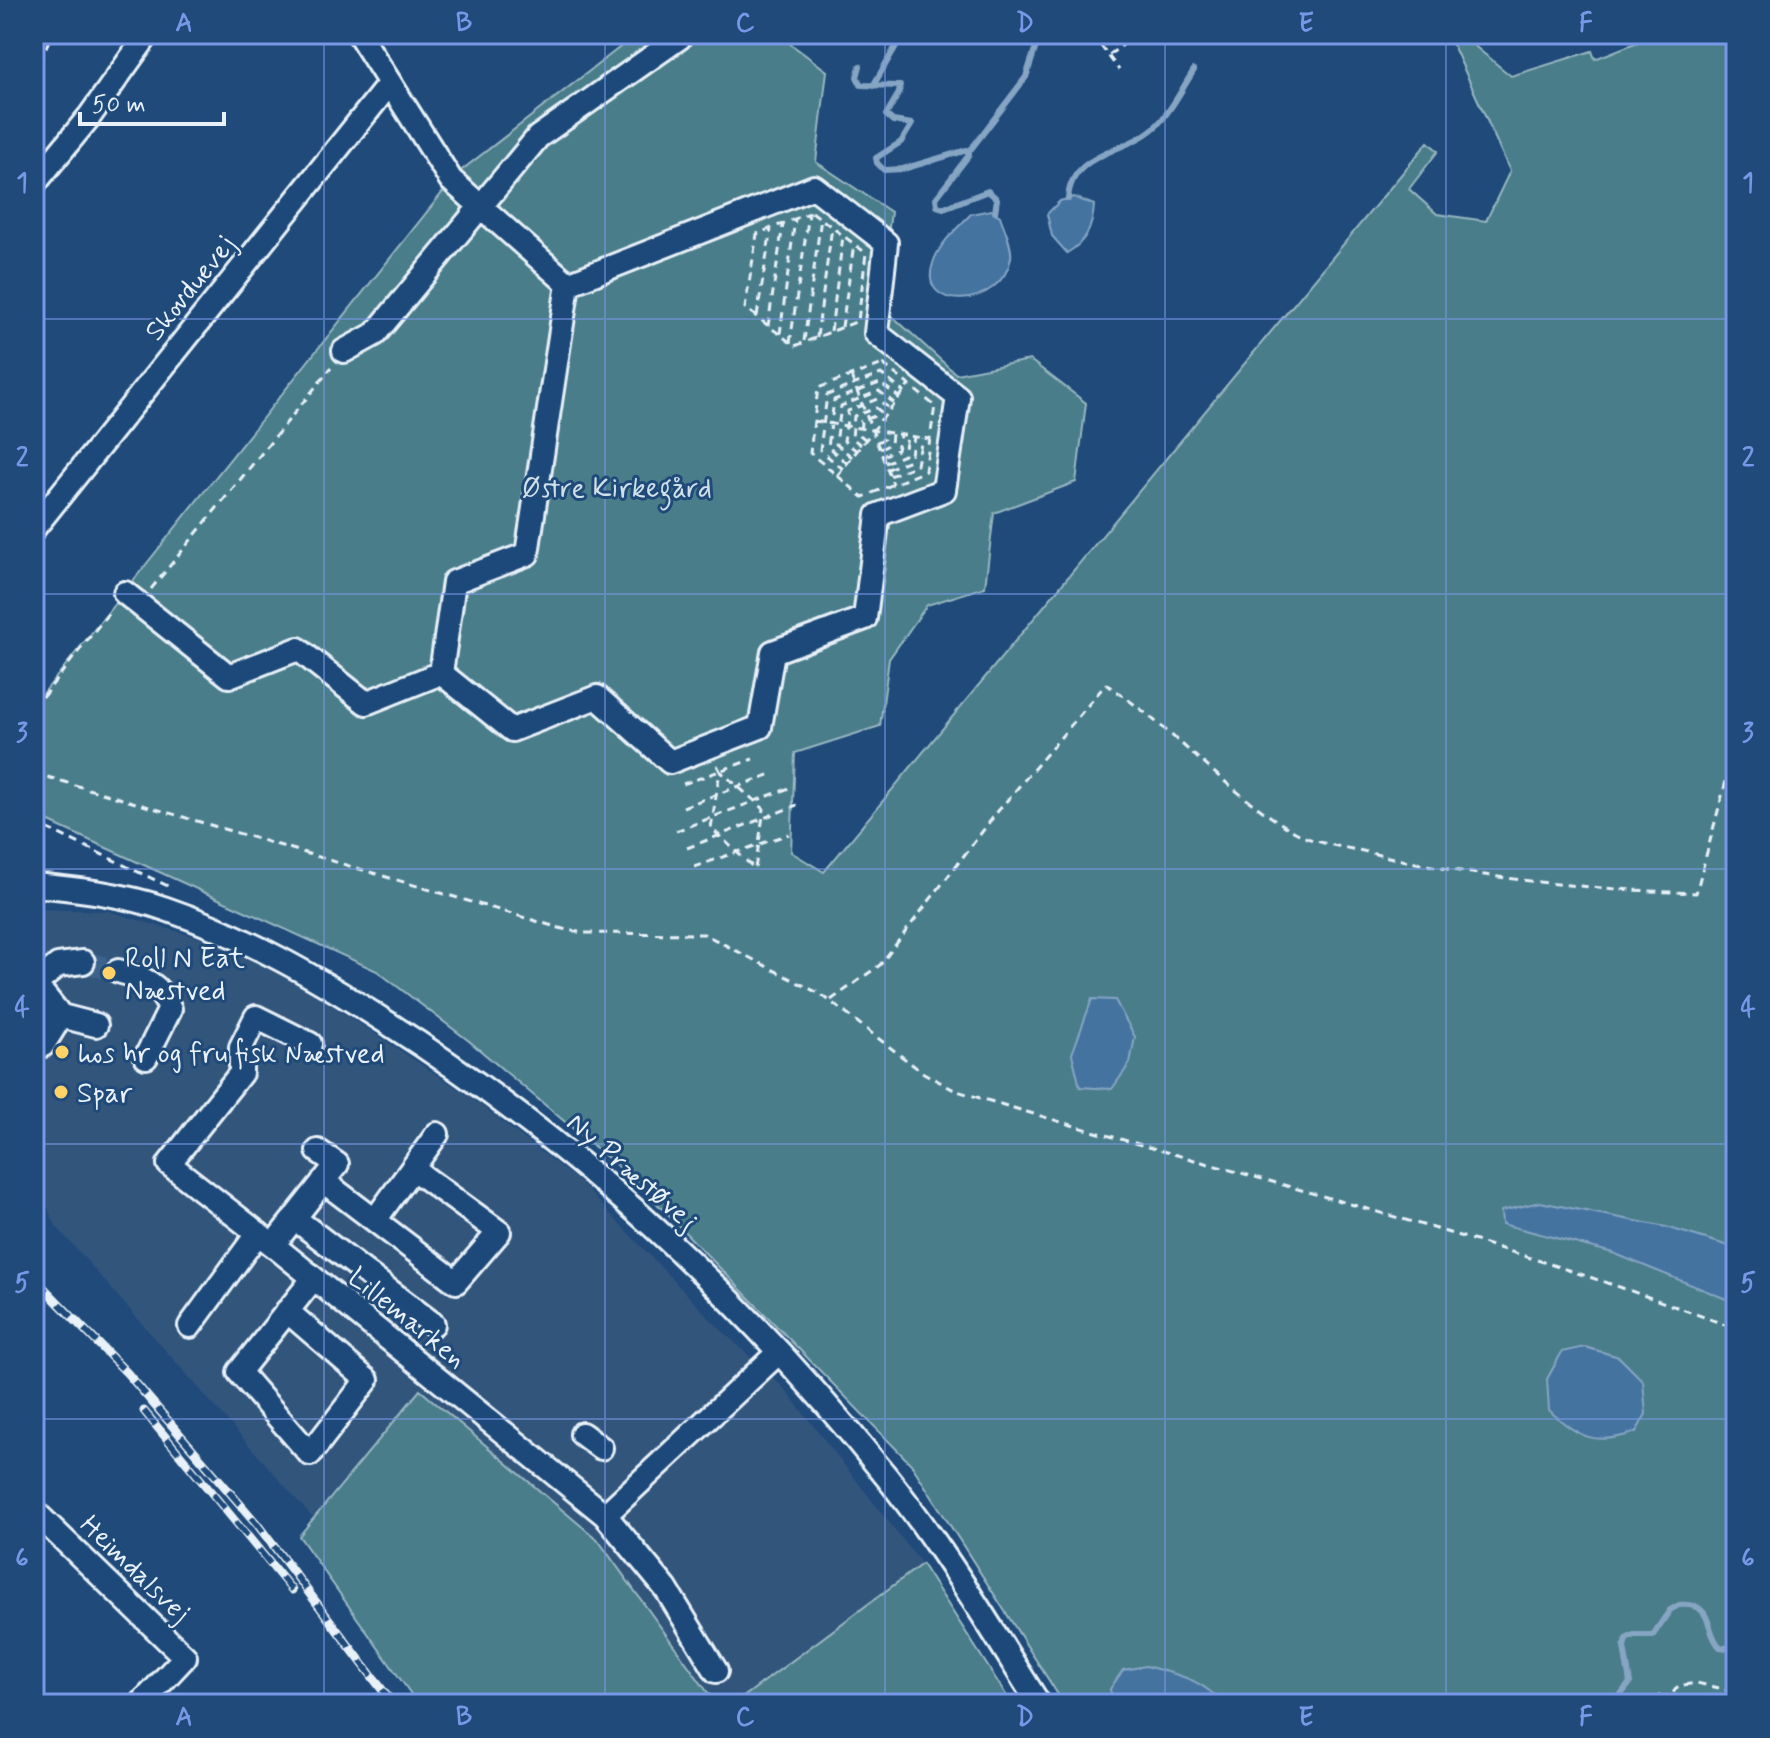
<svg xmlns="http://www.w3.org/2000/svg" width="1770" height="1738" font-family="Mynerve,sans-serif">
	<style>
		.built { fill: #32557c }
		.green { fill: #4a7d8a; stroke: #99b7c1; stroke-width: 2 }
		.water { fill: #4573a0; stroke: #86a5c3; stroke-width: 2 }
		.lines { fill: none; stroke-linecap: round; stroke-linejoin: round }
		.stream { stroke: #86a5c3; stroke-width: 6 }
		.minor-tunnel { stroke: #3d638d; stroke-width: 22; stroke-dasharray: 22 11; stroke-linecap: butt }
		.minor-casing { stroke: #e8f1f8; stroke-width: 28 }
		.path { stroke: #e8f1f8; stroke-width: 3; stroke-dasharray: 8 6; stroke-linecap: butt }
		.minor { stroke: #1f4a7a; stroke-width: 22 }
		.rail-casing { stroke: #e8f1f8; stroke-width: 9 }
		.rail { stroke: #1f4a7a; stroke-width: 6; stroke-dasharray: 18; stroke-linecap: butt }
		.grid { fill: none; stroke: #7897e6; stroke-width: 2; stroke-opacity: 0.55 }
		.poi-dot { fill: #ffd166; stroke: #1f4a7a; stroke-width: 3 }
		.labels { text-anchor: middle; stroke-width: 6; stroke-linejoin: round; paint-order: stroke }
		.street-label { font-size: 28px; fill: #e8f1f8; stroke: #1f4a7a }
		.park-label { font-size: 28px; fill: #d0e0e8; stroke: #1f4a7a }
		.poi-label { font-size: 28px; fill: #e8f1f8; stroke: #1f4a7a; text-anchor: start }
		.neatline { fill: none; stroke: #7897e6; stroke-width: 3 }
		.grid-label { font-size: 26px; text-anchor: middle; font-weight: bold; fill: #7897e6 }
	</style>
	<rect width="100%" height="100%" fill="#1f4a7a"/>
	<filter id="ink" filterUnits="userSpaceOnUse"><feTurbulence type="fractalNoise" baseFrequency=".0125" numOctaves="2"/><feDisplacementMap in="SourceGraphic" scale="16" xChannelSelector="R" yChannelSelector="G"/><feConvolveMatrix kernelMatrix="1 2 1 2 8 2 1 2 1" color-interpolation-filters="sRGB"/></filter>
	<g filter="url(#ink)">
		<path class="built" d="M 34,909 L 108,911 L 223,945 L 295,981 L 469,1096 L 580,1182 L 717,1326 L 783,1387 L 922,1564 L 734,1704 L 716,1704 L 598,1540 L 420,1390 L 312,1517 L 56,1226 L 43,1198 L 34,1190 Z"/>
		<path class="green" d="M 637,34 L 777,34 L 827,71 L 816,162 L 891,212 L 879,304 L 956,374 L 1030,360 L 1086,403 L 1076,482 L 994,513 L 985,587 L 927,605 L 889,659 L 880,726 L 795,753 L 791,852 L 824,872 L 1428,142 L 1438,151 L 1409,189 L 1437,214 L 1486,221 L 1510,171 L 1448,34 L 1460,34 L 1511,76 L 1592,51 L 1595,59 L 1638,42 L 1635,34 L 1736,34 L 1736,1704 L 1675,1704 L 1676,1699 L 1660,1695 L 1658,1704 L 1064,1704 L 911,1464 L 634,1180 L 469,1041 L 377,971 L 34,815 L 34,705 L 458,173 Z
			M 420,1390 L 598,1540 L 716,1704 L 418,1704 L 299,1536 Z
			M 922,1564 L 1012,1704 L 734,1704 Z"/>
		<path class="water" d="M 1074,197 L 1094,205 C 1093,227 1086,242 1067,253 L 1052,236 L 1047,214 L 1060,201 Z
			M 991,210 L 1000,216 C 1004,228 1013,247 1011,258 C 1002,309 916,314 933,263 C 939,244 957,228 971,214 Z
			M 1092,999 L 1115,1000 L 1135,1037 L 1130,1063 L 1112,1089 L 1080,1087 L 1072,1054 Z
			M 1540,1202 L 1666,1227 L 1736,1248 L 1736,1303 L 1613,1253 L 1502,1224 L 1501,1211 Z
			M 1585,1347 L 1619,1357 L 1643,1381 L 1646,1414 L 1636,1432 C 1597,1446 1579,1439 1549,1410 L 1547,1379 L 1562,1352 Z
			M 1146,1666 C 1175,1674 1204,1679 1222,1704 L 1113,1704 L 1110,1689 L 1123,1670 Z"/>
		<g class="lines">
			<path class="stream" d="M 860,66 L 857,77 L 861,85 L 900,86 L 899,93 L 886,115 L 893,121 L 912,124 L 901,142 L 876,158 L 877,163 L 884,170 L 903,169 L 967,150 L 969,155 L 936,198 L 937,206 L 944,208 L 988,191 L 997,199 L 995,212
				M 873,86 L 903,34
				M 968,153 L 1026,77 L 1040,34
				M 1068,199 C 1071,149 1131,154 1159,123 C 1173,108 1183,87 1194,70
				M 1613,1704 L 1630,1683 L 1624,1647 L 1626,1639 L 1634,1635 L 1653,1635 L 1670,1610 L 1679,1605 C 1716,1602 1704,1632 1720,1647 L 1728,1648 L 1736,1642"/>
			<path class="minor-tunnel" d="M 83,962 L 118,971
				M 34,1026 L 37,1026"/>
			<defs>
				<path id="minor" d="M 34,184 L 89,117 L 148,34
					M 344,351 L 375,334 L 538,137 L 679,38
					M 34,528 L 390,83
					M 125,593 L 229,676 L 298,649 L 366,703 L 441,673 L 454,582 L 527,554 L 568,284 L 451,180 L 359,34
					M 441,673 L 512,730 L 597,697 L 670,762 L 760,727 L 773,652 L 865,618 L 878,515 L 944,490 L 958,397 L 876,333 L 886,243 L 814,187 L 568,284
					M 34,885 C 78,889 123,894 166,909 C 245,936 316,977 386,1022 C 577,1143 744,1299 886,1476 C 943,1547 990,1627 1039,1704
					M 118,971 C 145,978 159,984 170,1009 L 146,1057
					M 38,982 L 58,965 L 83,962
					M 46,1012 L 96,1025
					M 34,1044 L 43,1045 L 61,1016 L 45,996
					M 318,1151 L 337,1164 L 273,1245 L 605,1515 L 778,1353
					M 323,1181 L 456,1282 L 499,1232 L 413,1169
					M 294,1218 L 433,1324
					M 375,1220 L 437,1134
					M 273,1245 L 169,1164 L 241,1073 L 241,1047 L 256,1017 L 310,1044
					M 287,1311 L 367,1380 L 310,1454 L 239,1372 L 313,1279
					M 190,1326 L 258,1233
					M 582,1434 L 601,1448
					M 34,1511 L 185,1657 L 141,1704
					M 605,1515 L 666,1589 L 716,1671"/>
			</defs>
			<use href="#minor" class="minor-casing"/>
			<path class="path" d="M 1092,34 L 1119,70
				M 1109,55 L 1138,34
				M 34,73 L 52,34
				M 812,212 L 866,253 L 858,321 L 795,346 L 745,308 L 757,234 Z
				M 757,316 L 771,229
				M 768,326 L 783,224
				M 842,327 L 854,244
				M 831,331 L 843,236
				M 780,334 L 795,219
				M 817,337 L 832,227
				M 804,341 L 821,218
				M 790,343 L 809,213
				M 883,364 L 935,406 L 925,471 L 863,497 L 810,453 L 818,388 Z
				M 851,376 L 893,484
				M 814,421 L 929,439
				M 866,440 L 860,435 L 861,421 L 875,416 L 881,420
				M 877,442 L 884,439 L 885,432
				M 861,445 L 852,438 L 854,416 L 876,408 L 885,415
				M 880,449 L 891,444 L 892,434
				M 857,451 L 844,441 L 848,411 L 877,399 L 890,409
				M 882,456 L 897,450 L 900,435
				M 852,457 L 836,444 L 841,406 L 879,391 L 894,403
				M 847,463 L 828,447 L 834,400 L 880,383 L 899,397
				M 885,463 L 904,455 L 907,436
				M 843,469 L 820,450 L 827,395 L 881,374 L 904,392
				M 888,469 L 910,460 L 914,437
				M 837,476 L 909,385
				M 890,476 L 917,465 L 922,438
				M 151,589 L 331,368
				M 34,708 L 111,610
				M 717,765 L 720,771 L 711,828 L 755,869 L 764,809 L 720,771
				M 34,773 L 563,929 L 583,933 L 704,934 L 822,995 L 922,1072 L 954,1090 C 1214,1170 1482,1232 1736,1329
				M 683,784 L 753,759
				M 683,807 L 774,773
				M 34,822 L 172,888
				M 676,831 L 792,787
				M 687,848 L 797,805
				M 694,867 L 789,834
				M 831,1000 L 880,965 L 998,811 L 1106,684 C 1174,729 1226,793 1297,833 C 1316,844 1345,847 1367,852 C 1477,879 1584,889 1696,893 L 1736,744
				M 1665,1704 L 1678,1686 L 1697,1683 L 1736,1692"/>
			<use href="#minor" class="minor"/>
			<defs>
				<path id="rail" d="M 34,1278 L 127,1373 L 257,1524 L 393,1704
					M 144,1411 L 292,1590"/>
			</defs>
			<use href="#rail" class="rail-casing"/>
			<use href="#rail" class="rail"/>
		</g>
	</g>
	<path class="grid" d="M 324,34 L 324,1704M 605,34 L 605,1704M 885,34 L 885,1704M 1165,34 L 1165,1704M 1446,34 L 1446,1704M 34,319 L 1736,319M 34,594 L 1736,594M 34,869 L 1736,869M 34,1144 L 1736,1144M 34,1419 L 1736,1419"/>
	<g class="poi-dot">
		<circle cx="109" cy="973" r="8"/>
		<circle cx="62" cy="1052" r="8"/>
		<circle cx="61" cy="1092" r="8"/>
	</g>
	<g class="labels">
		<g class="street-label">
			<text transform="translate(189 287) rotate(-51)" y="10">Skovduevej</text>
			<text transform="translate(633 1171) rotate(41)" y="10">Ny Præstøvej</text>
			<text transform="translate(408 1317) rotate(39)" y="10">Lillemarken</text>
			<text transform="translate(136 1568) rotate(44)" y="10">Heimdalsvej</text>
		</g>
		<g class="park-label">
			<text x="617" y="497">Østre Kirkegård</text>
		</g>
		<g class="poi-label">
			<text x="125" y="967">Roll N Eat<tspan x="125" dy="32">Næstved</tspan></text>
			<text x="78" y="1062">hos hr og fru fisk Næstved</text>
			<text x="77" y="1102">Spar</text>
		</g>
	</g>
	<rect width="1770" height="1738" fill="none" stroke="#1f4a7a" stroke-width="88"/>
	<path d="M80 112v12h144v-12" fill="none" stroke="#e8f1f8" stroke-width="4"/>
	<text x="92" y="112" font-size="24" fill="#e8f1f8" stroke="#1f4a7a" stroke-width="6" paint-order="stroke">50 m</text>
	<rect x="44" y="44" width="1682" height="1650" class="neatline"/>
	<g class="grid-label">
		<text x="184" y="31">A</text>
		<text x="464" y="31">B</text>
		<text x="745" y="31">C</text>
		<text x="1025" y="31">D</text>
		<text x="1306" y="31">E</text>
		<text x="1586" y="31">F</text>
		<text x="22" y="191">1</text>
		<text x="1748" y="191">1</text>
		<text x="22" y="466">2</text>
		<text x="1748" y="466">2</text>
		<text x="22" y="741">3</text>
		<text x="1748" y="741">3</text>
		<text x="22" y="1016">4</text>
		<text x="1748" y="1016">4</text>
		<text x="22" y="1291">5</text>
		<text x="1748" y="1291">5</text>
		<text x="22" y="1566">6</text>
		<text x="1748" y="1566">6</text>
		<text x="184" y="1725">A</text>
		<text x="464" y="1725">B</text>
		<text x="745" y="1725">C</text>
		<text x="1025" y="1725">D</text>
		<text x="1306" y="1725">E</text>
		<text x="1586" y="1725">F</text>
	</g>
</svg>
